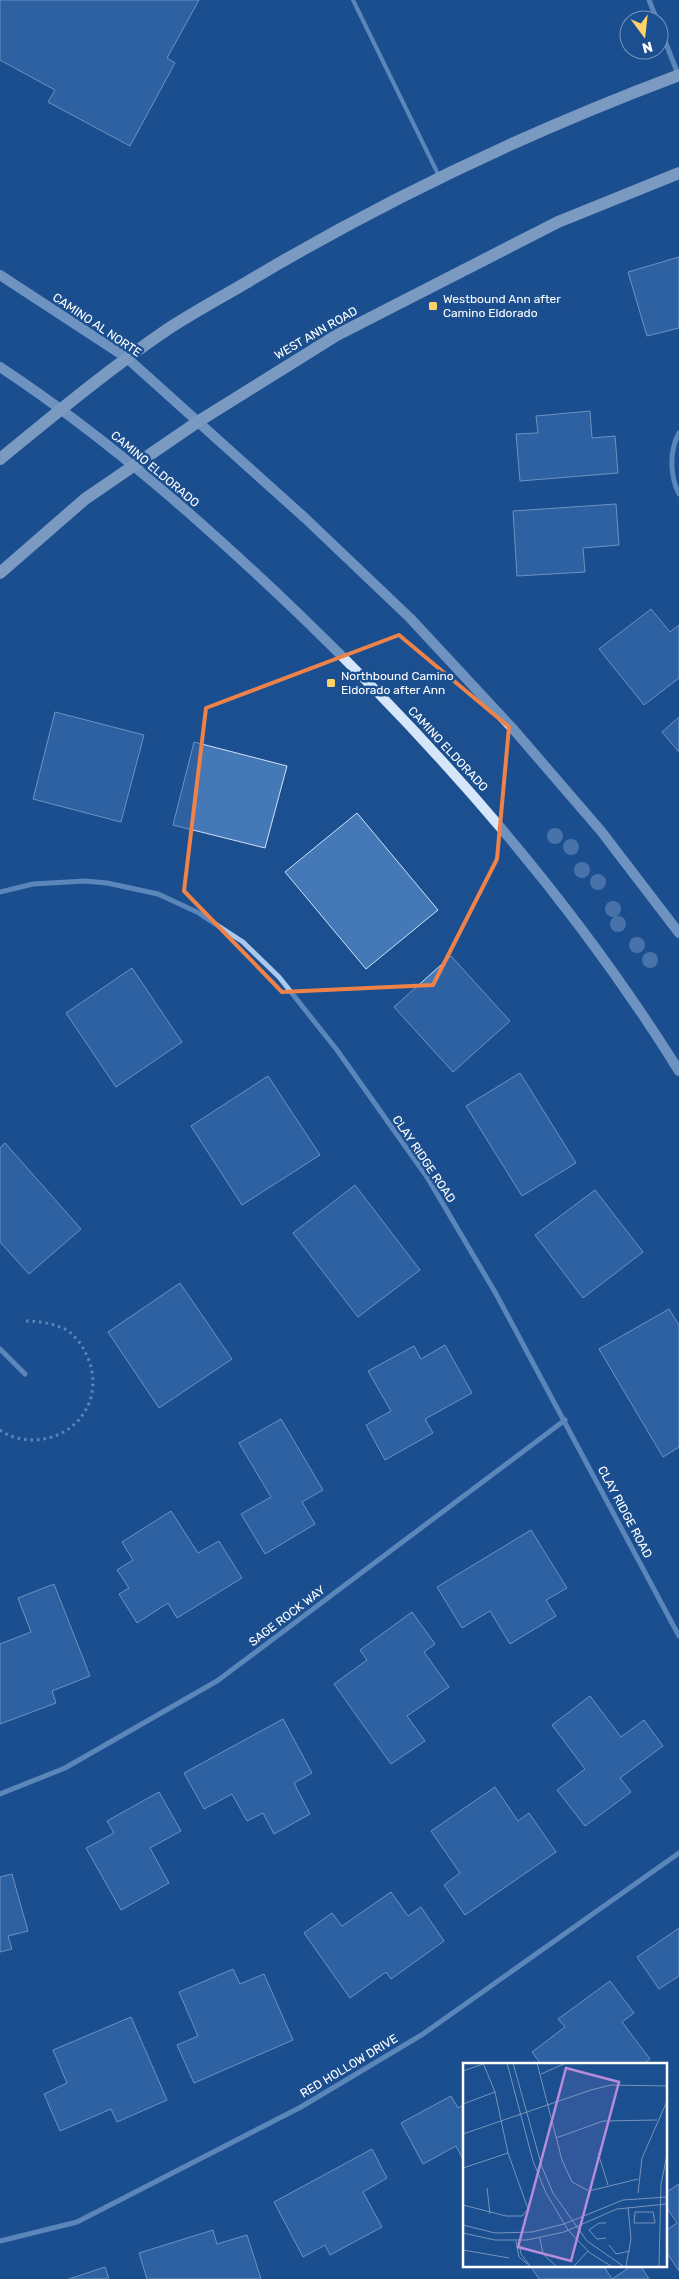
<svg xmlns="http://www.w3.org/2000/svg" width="679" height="2279" font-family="Rubik,sans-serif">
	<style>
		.building { fill: #4478b7; stroke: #cfe3fa }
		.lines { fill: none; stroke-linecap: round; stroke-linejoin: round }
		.path { stroke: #a9c9ee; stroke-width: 3; stroke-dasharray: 2.5 4; stroke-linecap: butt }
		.service { stroke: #a9c9ee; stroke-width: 4 }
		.minor { stroke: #a9c9ee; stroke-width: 5 }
		.secondary { stroke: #d6e6fa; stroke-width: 10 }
		.primary { stroke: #f0f6ff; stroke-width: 12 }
		.tree { fill: #7ea0ca }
		.marked { fill: none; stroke: #ee8249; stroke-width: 4; stroke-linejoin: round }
		.poi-dot { fill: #ffd166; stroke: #1b4f8f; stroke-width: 2 }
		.labels { text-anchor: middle; stroke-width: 5; stroke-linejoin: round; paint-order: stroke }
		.poi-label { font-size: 12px; fill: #fff; stroke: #1b4f8f; text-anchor: start }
		.street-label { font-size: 12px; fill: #fff; stroke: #1b4f8f }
		.inset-road { fill: none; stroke: #7695bc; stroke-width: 1 }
		.view { fill: #b68bdc; fill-opacity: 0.15; stroke: #b68bdc; stroke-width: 2.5 }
		.inset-edge { fill: none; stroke: #fff; stroke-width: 2.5 }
	</style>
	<rect width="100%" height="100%" fill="#1b4f8f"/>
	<path class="building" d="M 0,0 L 199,0 L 167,58 L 175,63 L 130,146 L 48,102 L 55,90 L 0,60 Z
		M 679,257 L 679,328 L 647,336 L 628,272 Z
		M 590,411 L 592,438 L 615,436 L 618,473 L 520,481 L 516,434 L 538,433 L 536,416 Z
		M 616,504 L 619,545 L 583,548 L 585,572 L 517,576 L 513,511 Z
		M 651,609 L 670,632 L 679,625 L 679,678 L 644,705 L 599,649 Z
		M 55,712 L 144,735 L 121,822 L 33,799 Z
		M 679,717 L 679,752 L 662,732 Z
		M 194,742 L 287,766 L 265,848 L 173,825 Z
		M 357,813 L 438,910 L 366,969 L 285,872 Z
		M 451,956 L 510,1021 L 453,1072 L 394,1007 Z
		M 132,968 L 182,1042 L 116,1087 L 66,1013 Z
		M 520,1073 L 576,1163 L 522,1196 L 466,1106 Z
		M 268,1076 L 320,1155 L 242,1205 L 191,1126 Z
		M 5,1143 L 81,1229 L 29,1274 L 0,1242 L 0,1148 Z
		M 355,1185 L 420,1270 L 358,1317 L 293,1233 Z
		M 595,1190 L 643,1252 L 583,1298 L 535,1235 Z
		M 180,1283 L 232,1359 L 159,1408 L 108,1332 Z
		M 669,1309 L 679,1325 L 679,1447 L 663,1457 L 599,1349 Z
		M 445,1345 L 472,1393 L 425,1419 L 433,1433 L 385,1460 L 366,1425 L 391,1411 L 368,1371 L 414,1346 L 421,1359 Z
		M 281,1419 L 323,1490 L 302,1502 L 315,1524 L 265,1554 L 241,1514 L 271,1497 L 239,1443 Z
		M 171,1511 L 198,1553 L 219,1541 L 242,1578 L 177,1618 L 168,1603 L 137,1623 L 119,1594 L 129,1588 L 117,1570 L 133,1560 L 122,1542 Z
		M 531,1530 L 567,1588 L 546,1600 L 556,1616 L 510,1644 L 490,1611 L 462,1628 L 437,1587 Z
		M 54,1584 L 90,1676 L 52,1691 L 56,1703 L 0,1724 L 0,1644 L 31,1632 L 18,1598 Z
		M 412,1612 L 435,1644 L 424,1652 L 449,1687 L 407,1716 L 425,1741 L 391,1764 L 334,1684 L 367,1660 L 360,1650 Z
		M 590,1696 L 621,1737 L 644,1720 L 663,1746 L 620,1778 L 631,1792 L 585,1826 L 557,1790 L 585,1769 L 552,1725 Z
		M 283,1719 L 312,1773 L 294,1783 L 310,1814 L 274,1834 L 263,1813 L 247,1821 L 232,1794 L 204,1809 L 184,1773 Z
		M 495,1787 L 518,1821 L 529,1813 L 556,1852 L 465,1915 L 444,1885 L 460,1873 L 431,1831 Z
		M 159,1792 L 181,1831 L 150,1848 L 169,1883 L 121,1910 L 86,1848 L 114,1833 L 107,1821 Z
		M 12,1874 L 28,1931 L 8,1936 L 12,1949 L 0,1952 L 0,1877 Z
		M 391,1892 L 408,1916 L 421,1907 L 444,1941 L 391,1979 L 386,1972 L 350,1998 L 304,1933 L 332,1913 L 342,1926 Z
		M 679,1928 L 679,1976 L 659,1989 L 637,1957 Z
		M 233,1969 L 240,1984 L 264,1974 L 293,2040 L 194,2083 L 177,2045 L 198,2036 L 179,1992 Z
		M 610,1981 L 634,2013 L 622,2022 L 650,2059 L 643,2064 L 541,2064 L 532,2052 L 565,2027 L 558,2019 Z
		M 131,2017 L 167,2100 L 117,2122 L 111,2109 L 60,2131 L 44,2094 L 67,2083 L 53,2050 Z
		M 451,2096 L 458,2108 L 464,2105 L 464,2161 L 456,2146 L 423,2164 L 401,2123 Z
		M 372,2149 L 387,2178 L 363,2192 L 382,2227 L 330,2255 L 325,2245 L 303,2257 L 274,2202 Z
		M 679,2184 L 679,2271 L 665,2250 L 665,2231 L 677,2223 L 665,2205 L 665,2193 Z
		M 213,2230 L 217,2244 L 247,2235 L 261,2279 L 147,2279 L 139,2253 Z
		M 533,2265 L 603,2265 L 612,2279 L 633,2265 L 640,2265 L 649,2279 L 539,2279 L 531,2267 Z
		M 105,2267 L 109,2279 L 69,2279 Z"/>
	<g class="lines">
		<path class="path" d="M 0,1430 C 9,1437 22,1440 33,1440 C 81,1439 108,1392 84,1350 C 80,1341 71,1332 63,1328 C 50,1323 38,1321 25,1321"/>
		<path class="service" d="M 353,0 L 439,176"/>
		<path class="minor" d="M 649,0 L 657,20
			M 659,26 L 678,74
			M 679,433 C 669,451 670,476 679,494
			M 0,892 L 33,884 L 85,881 L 107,883 L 158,894 L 197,912 L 243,942 L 279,977 L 337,1050 L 427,1177 L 495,1292 L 679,1636
			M 0,1349 L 25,1374
			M 0,1794 L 65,1768 L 217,1681 L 565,1420
			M 0,2241 L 77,2222 L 301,2107 L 423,2034 L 679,1853"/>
		<path class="secondary" d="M 0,275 L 127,358 L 305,518 L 410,618 L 514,730 L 601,831 L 679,933
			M 0,367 C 109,439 207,526 301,616 C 443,753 574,902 679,1071"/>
		<path class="primary" d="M 0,459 C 55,414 109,369 168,329 C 194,312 222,297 249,281 C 386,199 530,131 679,75
			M 0,573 L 85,499 L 199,421 L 337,335 L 558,222 L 679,173"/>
	</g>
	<g class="tree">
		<circle cx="555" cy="836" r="8"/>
		<circle cx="571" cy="847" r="8"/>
		<circle cx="582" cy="870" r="8"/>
		<circle cx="598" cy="882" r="8"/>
		<circle cx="613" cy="909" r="8"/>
		<circle cx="618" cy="924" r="8"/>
		<circle cx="637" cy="945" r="8"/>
		<circle cx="650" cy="960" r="8"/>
	</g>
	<path d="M0 0H679V2279H0ZM 399,635 L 509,727 L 497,859 L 433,985 L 282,992 L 184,891 L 206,708 Z" fill="#1b4f8f" fill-opacity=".55" fill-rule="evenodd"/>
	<path class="marked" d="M 399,635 L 509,727 L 497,859 L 433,985 L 282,992 L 184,891 L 206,708 Z"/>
	<g class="poi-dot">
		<rect x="428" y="301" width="10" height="10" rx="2.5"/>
		<rect x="326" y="678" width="10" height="10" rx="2.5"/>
	</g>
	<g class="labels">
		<g class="poi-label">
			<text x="443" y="303">Westbound Ann after<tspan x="443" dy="14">Camino Eldorado</tspan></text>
			<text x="341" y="680">Northbound Camino<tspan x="341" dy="14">Eldorado after Ann</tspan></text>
		</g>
		<g class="street-label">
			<text transform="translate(97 325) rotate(34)" y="4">CAMINO AL NORTE</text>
			<text transform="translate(316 333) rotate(-30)" y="4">WEST ANN ROAD</text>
			<text transform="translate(155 469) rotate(40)" y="4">CAMINO ELDORADO</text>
			<text transform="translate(448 749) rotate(47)" y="4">CAMINO ELDORADO</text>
			<text transform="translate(424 1159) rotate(56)" y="4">CLAY RIDGE ROAD</text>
			<text transform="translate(625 1512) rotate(62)" y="4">CLAY RIDGE ROAD</text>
			<text transform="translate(287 1616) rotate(-37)" y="4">SAGE ROCK WAY</text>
			<text transform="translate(349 2066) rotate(-31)" y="4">RED HOLLOW DRIVE</text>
		</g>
	</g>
	<g transform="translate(463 2063)">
		<rect width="204" height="204" fill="#1b4f8f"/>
		<path class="inset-road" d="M 44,0 L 70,98 L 83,130 L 105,167 L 127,190 L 148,203M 50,0 L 79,104 L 90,130 L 124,178 L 160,203M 74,0 L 99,97 L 109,119 L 126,128 L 175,116M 0,8 L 20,1M 78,11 L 103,0M 0,41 L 32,29M 0,71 L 128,27 L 148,22 L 204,23M 93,75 L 140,58 L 194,57M 135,90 L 145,122M 0,105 L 45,90M 24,125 L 27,151M 175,130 L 179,95 L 204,38M 0,142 L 43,153 L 59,153 L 65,146 L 45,90 L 32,29 L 20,0M 143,160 L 136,160 L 126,167 L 134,176 L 143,175M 171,160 L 172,149 L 190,149 L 192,160M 171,160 L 192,160M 0,162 L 32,170 L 69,169 L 101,161 L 160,137 L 204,134M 0,170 L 32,177 L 64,177 L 101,169 L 154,146 L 204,141M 77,175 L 80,191 L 93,203M 53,178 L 56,194 L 67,203M 56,178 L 58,191 L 67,203M 146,182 L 153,191 L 167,188M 0,187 L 46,195M 111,203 L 125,188M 163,203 L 168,176 L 165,144M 196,203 L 198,121 L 204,92"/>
		<path class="view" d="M 103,5 L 156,19 L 108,198 L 55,184 Z"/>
		<rect width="204" height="204" class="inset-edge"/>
	</g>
	<g transform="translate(644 35) rotate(165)"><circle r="24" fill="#1b4f8f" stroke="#7695bc"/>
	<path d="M0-4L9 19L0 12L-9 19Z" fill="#ffd166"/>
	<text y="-8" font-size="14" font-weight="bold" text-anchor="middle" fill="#ffffff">N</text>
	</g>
</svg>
